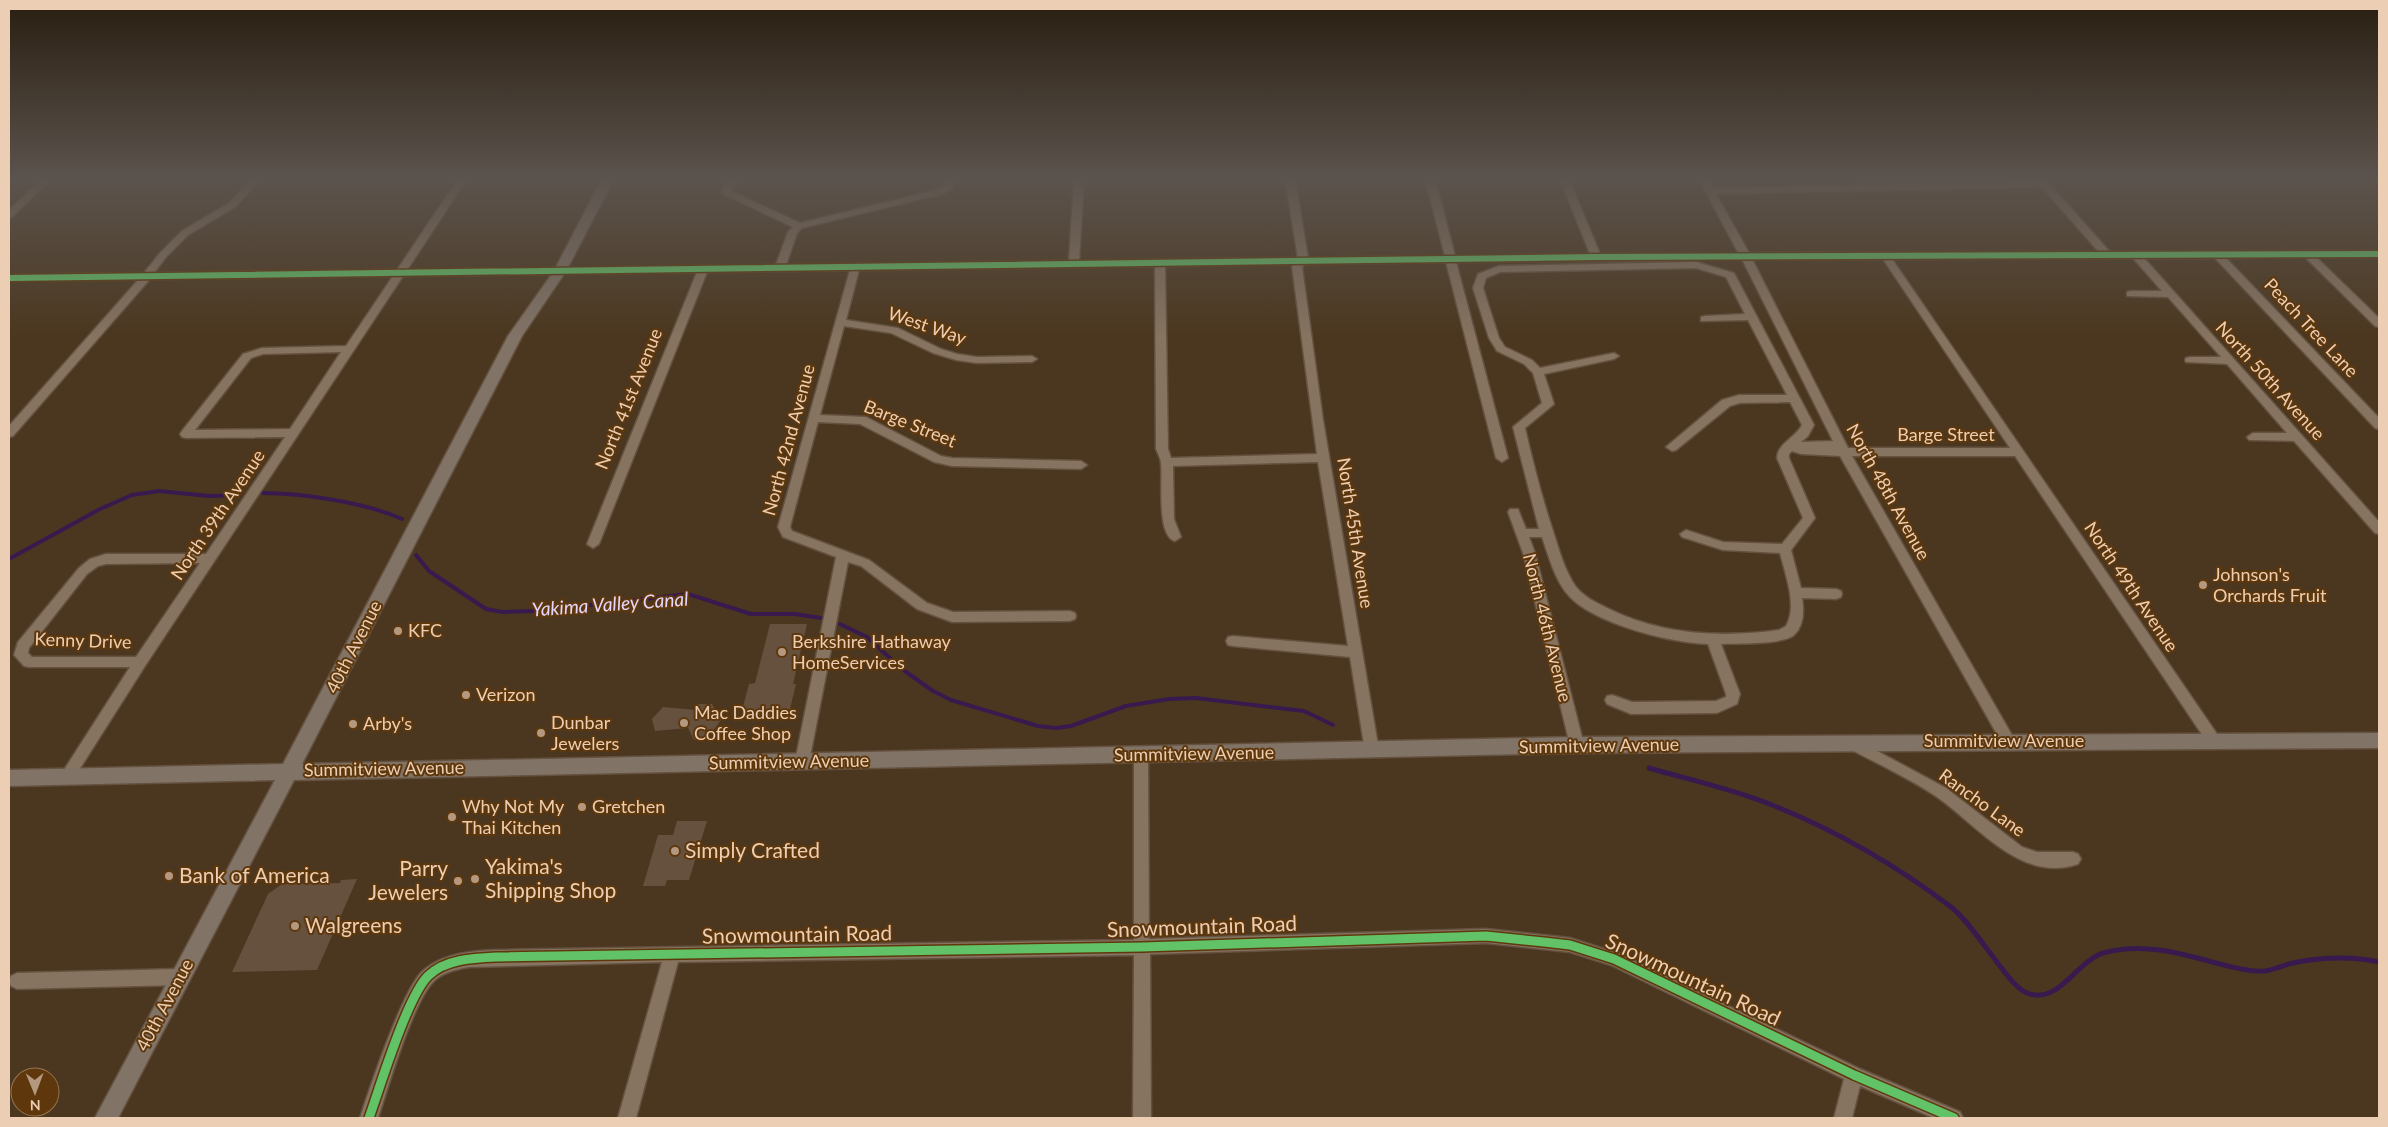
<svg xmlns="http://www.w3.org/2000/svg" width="2388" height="1127" font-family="Lato,sans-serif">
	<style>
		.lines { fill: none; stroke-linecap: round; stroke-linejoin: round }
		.stream-far1 { stroke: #381a4e; stroke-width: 4 }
		.stream { stroke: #381a4e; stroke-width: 5 }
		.building { fill: #66503e }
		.minor-casing { stroke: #64513f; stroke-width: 3 }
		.major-casing { stroke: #64513f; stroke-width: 3 }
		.minor { fill: #867360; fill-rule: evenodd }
		.major { fill: #817366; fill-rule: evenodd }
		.cycleway-far1-casing { stroke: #5e380c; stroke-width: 9 }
		.cycleway-casing { stroke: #5e380c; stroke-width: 12 }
		.cycleway-far1 { stroke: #61c268; stroke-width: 6 }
		.cycleway { stroke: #61c268; stroke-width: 9 }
		.poi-dot { fill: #b49980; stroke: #5e380c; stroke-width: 2 }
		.labels { text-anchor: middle; stroke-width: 4; stroke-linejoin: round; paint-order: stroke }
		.street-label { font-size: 18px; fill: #ecceb4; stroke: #5e380c }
		.poi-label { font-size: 18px; fill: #ecceb4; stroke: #5e380c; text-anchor: start }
		.water-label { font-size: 19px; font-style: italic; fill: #e5d6fc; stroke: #5e380c }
		.near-poi-label { font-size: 21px; fill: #ecceb4; stroke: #5e380c; text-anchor: start }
		.near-street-label { font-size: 21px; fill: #ecceb4; stroke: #5e380c }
	</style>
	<rect width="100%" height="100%" fill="#4b371f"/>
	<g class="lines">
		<path class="stream-far1" d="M 263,493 C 302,493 367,503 402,519
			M 416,555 L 429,571 L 486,609 L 502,612 L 537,611 L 688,594 L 751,614 L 795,614 L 821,618
			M 9,559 L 100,509 L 132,495 L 159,491 L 209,496 L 239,495
			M 840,624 L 867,637 L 902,669 L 933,691 L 951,700 L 1038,726 L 1056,728 L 1071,726 L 1126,706 L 1169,699 L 1196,698 L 1304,711 L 1333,725"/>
		<path class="stream" d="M 1649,768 C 1690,780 1733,789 1772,805 C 1835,830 1897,866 1951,907 C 1975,925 2008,986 2027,993 C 2060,1006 2077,958 2107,952 C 2145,943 2179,953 2216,963 C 2232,967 2248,972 2265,971 C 2274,970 2283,965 2293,963 C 2319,957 2353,956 2379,962"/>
	</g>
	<path class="building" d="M 770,624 L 807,624 L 793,684 L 796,684 L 790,709 L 774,710 L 772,717 L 757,718 L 759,710 L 742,710 L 749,684 L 755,683 Z
		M 698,704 L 712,704 L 721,720 L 706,740 L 694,740 L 688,728 L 655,731 L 652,719 L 663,707 L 696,710 Z
		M 677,821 L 707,821 L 689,880 L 667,880 L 665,886 L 643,886 L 658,835 L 673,835 Z
		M 357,879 L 317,970 L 232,972 L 268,894 L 282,884 L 340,883 L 341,880 Z"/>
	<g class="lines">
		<defs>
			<path id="minor" d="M 42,179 L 51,179 L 12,217 L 9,218 L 9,210 Z
				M 252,179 L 261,179 L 235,207 L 188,235 L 166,257 L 154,273 L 397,270 L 458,179 L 467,179 L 407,270 L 776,265 L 788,232 L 793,227 L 723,194 L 721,192 C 725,180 734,179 745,179 L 732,187 L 731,191 L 800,223 L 936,190 L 944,186 L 947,179 L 956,179 L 951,190 L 942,194 L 802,228 L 797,233 L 786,265 L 1069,261 L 1074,179 L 1084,179 L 1079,261 L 1298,258 L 1285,179 L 1295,179 L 1308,258 L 1445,256 L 1425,179 L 1435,179 L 1455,256 L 1590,254 L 1560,179 L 1569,179 L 1600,254 L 1739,254 L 1699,179 L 1708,179 L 1713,188 L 2037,181 L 2036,179 L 2045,179 L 2110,252 L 2379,251 L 2379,257 L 2316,257 L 2379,318 L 2379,327 L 2375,326 L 2305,257 L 2226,258 L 2379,418 L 2379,429 L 2375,428 L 2215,258 L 2144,258 L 2379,522 L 2379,534 L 2375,533 L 2294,441 L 2249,440 L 2247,437 L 2253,433 L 2287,433 L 2227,364 L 2186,362 L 2185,360 L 2186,358 L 2190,357 L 2221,357 L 2168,297 L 2127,296 L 2127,292 L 2131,291 L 2162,291 L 2133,258 L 1892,259 L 2219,737 L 2221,741 L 2219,745 L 2214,747 L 2209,745 L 2015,456 L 1852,456 L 2013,737 L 2015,741 L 2013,745 L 2008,747 L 2003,745 L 1840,456 L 1801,454 L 1792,451 L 1789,454 L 1789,458 L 1815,518 L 1791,550 L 1801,588 L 1836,589 L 1841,591 L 1842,594 L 1841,597 L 1836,599 L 1802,598 C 1804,610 1804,626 1794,635 C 1782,645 1738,643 1721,644 L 1740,694 L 1737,704 L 1717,713 L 1631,714 L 1607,704 L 1605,700 L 1607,696 L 1612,695 L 1632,702 L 1716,701 L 1726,697 L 1726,694 L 1708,644 C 1671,643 1595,624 1569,596 C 1555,581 1549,557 1542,537 L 1529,537 L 1535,553 L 1584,745 L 1582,749 L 1577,751 L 1572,749 L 1570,745 L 1523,553 L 1508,512 L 1510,509 L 1518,509 L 1526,529 L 1539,529 L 1513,427 L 1542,403 L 1533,373 L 1524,364 L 1497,351 L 1489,338 L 1473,288 L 1478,274 L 1499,266 L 1696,262 L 1734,273 L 1814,425 L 1808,436 L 1801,442 L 1833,441 L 1742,259 L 1456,262 L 1508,458 L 1502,462 L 1496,458 L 1446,262 L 1305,264 L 1302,267 L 1323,420 L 1379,751 L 1377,755 L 1372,757 L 1367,755 L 1365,751 L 1350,657 L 1233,646 L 1228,645 L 1226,641 L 1228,637 L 1233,636 L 1348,646 L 1318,462 L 1173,466 L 1174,519 L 1181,537 L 1175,541 C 1156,536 1163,480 1161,464 C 1161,459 1158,454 1156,449 L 1155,266 L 859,270 L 846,320 L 898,328 L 941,349 L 957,354 L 977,357 L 1032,356 L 1037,359 L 1032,362 L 977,363 L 956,360 L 933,353 L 891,333 L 844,326 L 820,415 L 866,417 L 941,456 L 952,458 L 1081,461 L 1087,465 L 1081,469 L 952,466 L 934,462 L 860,424 L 818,422 L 790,527 L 792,531 L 869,560 L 927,603 L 953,612 L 1070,611 L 1075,613 L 1076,616 L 1075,619 L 1070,621 L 952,622 L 917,609 L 861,566 L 848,562 L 809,762 L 807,766 L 802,768 L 797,766 L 795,762 L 836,557 L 783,537 L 778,527 L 850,270 L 707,272 L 599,544 L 593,548 L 587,544 L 697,272 L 403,276 L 145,666 L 72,781 L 67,783 L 62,781 L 60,777 L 62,773 L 130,667 L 29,667 L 24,666 L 14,655 L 18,642 L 79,568 L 90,559 L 106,554 L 206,554 L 285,437 L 186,438 L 182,437 L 180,434 L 182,431 L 243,354 L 262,348 L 346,346 L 393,276 L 150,279 L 13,436 L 9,437 L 9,426 L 139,279 L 9,281 L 9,275 L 144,273 L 160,253 L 182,231 L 229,203 ZM 2042,187 L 2099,252 L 1749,253 L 1716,194 ZM 1752,259 L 1883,259 L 2010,448 L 1848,448 ZM 1293,264 L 1292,266 L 1317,454 L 1171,458 L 1168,449 L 1165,266 ZM 1696,268 L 1726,277 L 1745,314 L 1705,316 L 1701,317 L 1701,321 L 1748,320 L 1787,395 L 1739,395 L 1722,400 L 1666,447 L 1672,451 L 1676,450 L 1730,406 L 1740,403 L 1790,402 L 1802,425 C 1796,437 1777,444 1777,458 L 1803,518 L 1782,544 L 1723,542 L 1686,530 L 1680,534 L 1682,537 L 1723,550 L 1780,553 C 1785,574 1798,606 1786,626 L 1779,630 C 1721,638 1661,635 1607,608 C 1597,603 1584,597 1576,587 C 1564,570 1559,549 1553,531 C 1542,498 1533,463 1525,428 L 1554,404 L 1544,374 L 1614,359 L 1619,356 L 1614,353 L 1540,368 L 1532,360 L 1505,347 L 1499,338 L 1483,288 L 1486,278 L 1500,272 ZM 341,352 L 290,429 L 195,430 L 251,358 L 263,354 ZM 200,563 L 136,657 L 32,657 L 28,653 L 29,648 L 87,574 L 98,566 L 106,564 Z
				M 1851,737 L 1946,788 L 2022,847 L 2037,852 L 2073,852 L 2078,854 L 2081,859 L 2078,864 C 2022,884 1977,825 1937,797 C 1909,778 1876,763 1846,747 L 1844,743 L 1846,739 Z
				M 1141,748 L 1146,750 L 1148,754 L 1149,939 L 1486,929 L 1570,938 L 1620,954 L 1860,1069 L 1960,1112 L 1963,1118 L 1934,1118 L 1860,1086 L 1852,1118 L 1834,1118 L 1844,1079 L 1611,965 L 1570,952 L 1486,943 L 1150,954 L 1151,1118 L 1133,1118 L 1134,955 L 678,962 L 636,1118 L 618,1118 L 662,962 L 469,967 C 457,969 443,972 434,981 C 413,1001 388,1088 378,1118 L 360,1118 C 369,1090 404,985 424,970 C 444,953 472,951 497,950 L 1134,940 L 1134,754 L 1136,750 Z
				M 179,969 L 185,972 L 187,977 L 185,982 L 179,985 L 17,989 L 11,986 L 9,981 L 11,976 L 17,973 Z"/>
			<path id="major" d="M 602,179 L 614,179 L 566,271 L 522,336 L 302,764 L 1577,737 L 2379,733 L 2379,748 L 1577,753 L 294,780 L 118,1118 L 95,1118 L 275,780 L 9,786 L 9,770 L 283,764 L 508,336 L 554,271 Z"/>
		</defs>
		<use href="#minor" class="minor-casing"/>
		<use href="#major" class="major-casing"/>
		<use href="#minor" class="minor"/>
		<use href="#major" class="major"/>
		<defs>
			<path id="cycleway-far1" d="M 9,278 L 1596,257 L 2379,254"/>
			<path id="cycleway" d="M 369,1118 C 380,1087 407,997 428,976 C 445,959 474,958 497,957 L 1142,947 L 1486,936 L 1544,942 L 1570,945 L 1614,959 L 1854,1075 L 1954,1118"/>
		</defs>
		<use href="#cycleway-far1" class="cycleway-far1-casing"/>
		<use href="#cycleway" class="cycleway-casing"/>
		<use href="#cycleway-far1" class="cycleway-far1"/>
		<use href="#cycleway" class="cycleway"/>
	</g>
	<linearGradient id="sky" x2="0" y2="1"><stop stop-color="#291e11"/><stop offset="0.53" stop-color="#5b534d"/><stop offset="1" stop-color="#5b534d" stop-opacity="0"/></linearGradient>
	<rect width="2388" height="337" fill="url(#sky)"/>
	<g class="poi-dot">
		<circle cx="2203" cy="585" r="5"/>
		<circle cx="398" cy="631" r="5"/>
		<circle cx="782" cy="652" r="5"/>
		<circle cx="466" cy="695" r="5"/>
		<circle cx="684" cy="723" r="5"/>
		<circle cx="353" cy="724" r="5"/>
		<circle cx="541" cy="733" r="5"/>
		<circle cx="582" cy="807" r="5"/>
		<circle cx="452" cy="817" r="5"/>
		<circle cx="675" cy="851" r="5"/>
		<circle cx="169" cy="876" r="5"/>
		<circle cx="475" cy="879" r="5"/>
		<circle cx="458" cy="881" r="5"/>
		<circle cx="295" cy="926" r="5"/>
	</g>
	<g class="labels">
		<g class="street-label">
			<text transform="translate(927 326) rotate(19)" y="6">West Way</text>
			<text transform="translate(2311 328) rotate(47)" y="6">Peach Tree Lane</text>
			<text transform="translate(2270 381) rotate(48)" y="6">North 50th Avenue</text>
			<text transform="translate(629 399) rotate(-68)" y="6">North 41st Avenue</text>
			<text transform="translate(910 424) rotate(22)" y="6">Barge Street</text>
			<text x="1946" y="441">Barge Street</text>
			<text transform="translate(789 440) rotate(-75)" y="6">North 42nd Avenue</text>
			<text transform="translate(1888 492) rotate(61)" y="6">North 48th Avenue</text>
			<text transform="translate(218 515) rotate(-56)" y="6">North 39th Avenue</text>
			<text transform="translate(1355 533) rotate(81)" y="6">North 45th Avenue</text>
			<text transform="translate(2131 587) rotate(56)" y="6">North 49th Avenue</text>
			<text transform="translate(1547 628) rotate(76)" y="6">North 46th Avenue</text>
			<text transform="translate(83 641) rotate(2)" y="6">Kenny Drive</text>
			<text transform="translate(354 647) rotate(-63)" y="6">40th Avenue</text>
			<text x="2004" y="747">Summitview Avenue</text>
			<text transform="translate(1599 746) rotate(-1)" y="6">Summitview Avenue</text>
			<text transform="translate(1194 754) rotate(-1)" y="6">Summitview Avenue</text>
			<text transform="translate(789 762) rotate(-1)" y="6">Summitview Avenue</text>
			<text transform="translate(384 769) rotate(-1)" y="6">Summitview Avenue</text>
			<text transform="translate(1982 803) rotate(36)" y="6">Rancho Lane</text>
			<text transform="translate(165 1005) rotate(-62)" y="6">40th Avenue</text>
		</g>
		<g class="poi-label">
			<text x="2213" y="581">Johnson's<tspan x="2213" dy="21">Orchards Fruit</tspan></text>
			<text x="408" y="637">KFC</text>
			<text x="792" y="648">Berkshire Hathaway<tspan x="792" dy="21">HomeServices</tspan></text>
			<text x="476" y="701">Verizon</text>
			<text x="694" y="719">Mac Daddies<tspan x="694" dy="21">Coffee Shop</tspan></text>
			<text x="551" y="729">Dunbar<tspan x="551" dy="21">Jewelers</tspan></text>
			<text x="363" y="730">Arby's</text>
			<text x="462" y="813">Why Not My<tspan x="462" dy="21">Thai Kitchen</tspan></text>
			<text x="592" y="813">Gretchen</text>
		</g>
		<g class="water-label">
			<text transform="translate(610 604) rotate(-4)" y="7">Yakima Valley Canal</text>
		</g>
		<g class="near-poi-label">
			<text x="685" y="858">Simply Crafted</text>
			<text x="485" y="874">Yakima's<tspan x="485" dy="24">Shipping Shop</tspan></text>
			<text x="448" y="876" text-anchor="end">Parry<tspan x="448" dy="24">Jewelers</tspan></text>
			<text x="179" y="883">Bank of America</text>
			<text x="305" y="933">Walgreens</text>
		</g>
		<g class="near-street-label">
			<text transform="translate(1202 927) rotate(-2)" y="7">Snowmountain Road</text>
			<text transform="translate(797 935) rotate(-1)" y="7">Snowmountain Road</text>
			<text transform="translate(1693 980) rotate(25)" y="7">Snowmountain Road</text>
		</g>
	</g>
	<rect width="2388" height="1127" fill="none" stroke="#ecceb4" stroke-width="20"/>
	<g transform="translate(35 1092) rotate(179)"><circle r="24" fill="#5e380c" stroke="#97744f"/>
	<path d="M0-4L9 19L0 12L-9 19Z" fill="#b49980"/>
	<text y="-8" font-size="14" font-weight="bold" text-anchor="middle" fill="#ecceb4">N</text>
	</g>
</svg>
